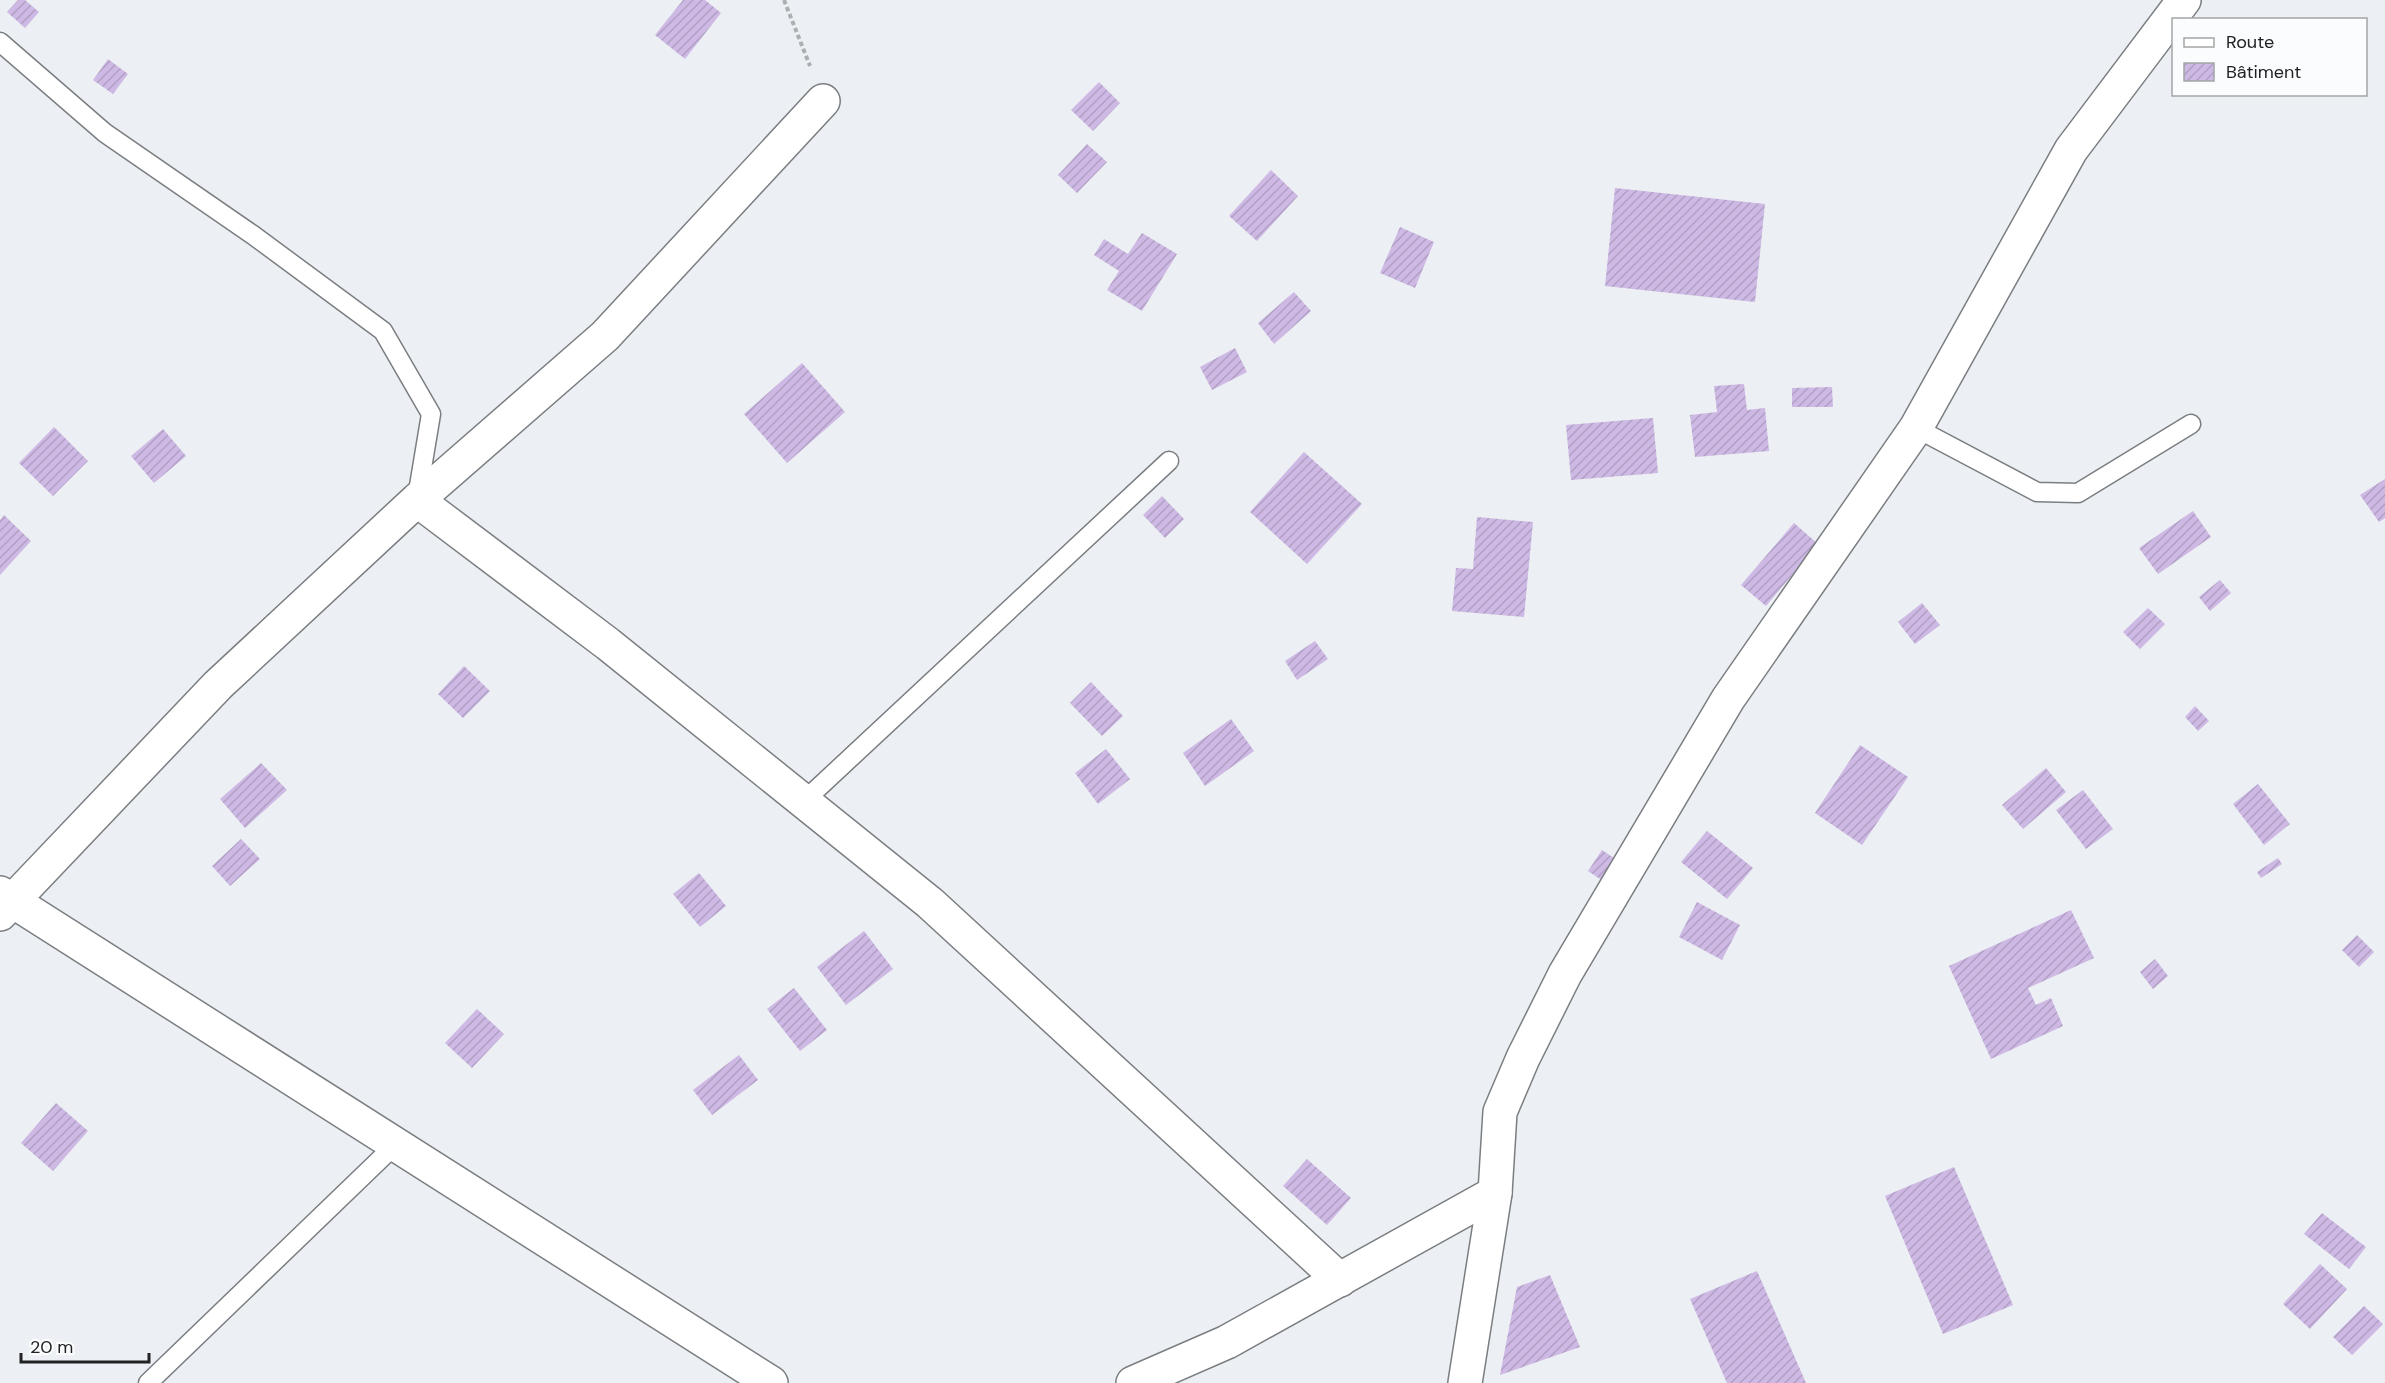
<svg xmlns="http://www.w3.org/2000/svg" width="2385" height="1383" font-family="'DM Sans',sans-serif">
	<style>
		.building { fill: url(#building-hatch) }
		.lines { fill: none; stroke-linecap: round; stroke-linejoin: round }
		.service-casing { stroke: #7b7e81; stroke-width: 21 }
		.minor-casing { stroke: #7b7e81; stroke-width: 36 }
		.tertiary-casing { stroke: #7b7e81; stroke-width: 36 }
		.path { stroke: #acafb2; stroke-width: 4; stroke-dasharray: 4.5 3; stroke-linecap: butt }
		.service { stroke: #fff; stroke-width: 18 }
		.minor { stroke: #fff; stroke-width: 33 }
		.tertiary { stroke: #fff; stroke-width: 33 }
	</style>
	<defs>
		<pattern id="building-hatch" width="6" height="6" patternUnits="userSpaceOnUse" patternTransform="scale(1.5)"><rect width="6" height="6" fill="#ceb9e5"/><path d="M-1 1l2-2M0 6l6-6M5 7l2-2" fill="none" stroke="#b19fc4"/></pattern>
	</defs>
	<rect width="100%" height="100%" fill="#eceff3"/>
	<path class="building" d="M 18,0 L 25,0 L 39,12 L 25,28 L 7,12 Z
		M 683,0 L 705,0 L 721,13 L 685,59 L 655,35 Z
		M 108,59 L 128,74 L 113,94 L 93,80 Z
		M 1099,82 L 1120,103 L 1093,131 L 1071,110 Z
		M 1087,144 L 1107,162 L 1077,193 L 1058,175 Z
		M 1271,170 L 1298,196 L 1257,241 L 1229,216 Z
		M 1615,188 L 1765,204 L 1755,302 L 1605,286 Z
		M 1400,227 L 1434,242 L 1415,288 L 1380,273 Z
		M 1142,233 L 1177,254 L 1142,311 L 1107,290 L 1119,271 L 1094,255 L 1104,239 L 1128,254 Z
		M 1294,292 L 1311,311 L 1274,344 L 1258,323 Z
		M 1235,348 L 1247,372 L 1212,390 L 1200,367 Z
		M 802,363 L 845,412 L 787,463 L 744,414 Z
		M 1744,384 L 1747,410 L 1765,408 L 1769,451 L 1695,457 L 1690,415 L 1717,412 L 1714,386 Z
		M 1832,387 L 1833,407 L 1792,407 L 1792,388 Z
		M 1653,418 L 1658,473 L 1571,480 L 1566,425 Z
		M 54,427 L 88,461 L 53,496 L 19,463 Z
		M 163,429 L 186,456 L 154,483 L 131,456 Z
		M 1304,452 L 1362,504 L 1307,564 L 1250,512 Z
		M 2385,479 L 2385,518 L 2379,522 L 2360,495 Z
		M 1162,496 L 1184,519 L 1165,538 L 1143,515 Z
		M 2193,511 L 2211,537 L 2158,574 L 2139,548 Z
		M 4,515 L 31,541 L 0,575 L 0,520 Z
		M 1477,517 L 1533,522 L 1524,617 L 1452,611 L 1456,568 L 1473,569 Z
		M 1794,523 L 1818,544 L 1766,606 L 1741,585 Z
		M 2220,580 L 2231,593 L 2210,611 L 2199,597 Z
		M 1922,603 L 1940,625 L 1915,644 L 1898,622 Z
		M 2148,608 L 2165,624 L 2140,649 L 2123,632 Z
		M 1315,641 L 1328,659 L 1297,680 L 1285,661 Z
		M 464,666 L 490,691 L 463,718 L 438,694 Z
		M 1091,682 L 1123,716 L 1102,736 L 1070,703 Z
		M 2195,706 L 2209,721 L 2198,731 L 2185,717 Z
		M 1231,719 L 1254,751 L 1205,786 L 1183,753 Z
		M 1860,745 L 1908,777 L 1862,845 L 1815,813 Z
		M 1106,749 L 1130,779 L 1098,804 L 1075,773 Z
		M 261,763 L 287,790 L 245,828 L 220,799 Z
		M 2046,768 L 2066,792 L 2023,829 L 2002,805 Z
		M 2258,784 L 2290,824 L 2264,845 L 2233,804 Z
		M 2083,790 L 2113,829 L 2086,849 L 2056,810 Z
		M 1707,831 L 1753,868 L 1727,899 L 1681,862 Z
		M 241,839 L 260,859 L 230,886 L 212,866 Z
		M 1602,850 L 1617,860 L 1603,881 L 1588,871 Z
		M 2278,858 L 2282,864 L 2261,878 L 2257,872 Z
		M 699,873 L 726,906 L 700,927 L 673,894 Z
		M 1697,902 L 1740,925 L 1722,960 L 1679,937 Z
		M 2071,910 L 2094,958 L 2028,988 L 2036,1005 L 2051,998 L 2063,1026 L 1991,1059 L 1949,966 Z
		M 864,931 L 893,969 L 846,1005 L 817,967 Z
		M 2357,935 L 2374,952 L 2359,967 L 2342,950 Z
		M 2155,959 L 2168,976 L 2153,989 L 2140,972 Z
		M 794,988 L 827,1030 L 800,1051 L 767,1009 Z
		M 477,1009 L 504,1034 L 472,1068 L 445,1043 Z
		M 739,1055 L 758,1080 L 712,1115 L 693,1090 Z
		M 56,1103 L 88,1131 L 53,1171 L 21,1143 Z
		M 1307,1159 L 1351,1198 L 1327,1225 L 1283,1186 Z
		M 1954,1167 L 2013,1305 L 1943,1334 L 1885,1196 Z
		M 2322,1213 L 2366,1247 L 2349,1269 L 2304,1234 Z
		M 2320,1264 L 2347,1289 L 2310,1329 L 2283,1304 Z
		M 1757,1271 L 1806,1383 L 1727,1383 L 1690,1299 Z
		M 1550,1275 L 1580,1347 L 1500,1375 L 1517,1287 Z
		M 2364,1306 L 2383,1324 L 2352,1355 L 2333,1337 Z"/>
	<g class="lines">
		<defs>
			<path id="service" d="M 0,42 L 105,133 L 253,235 L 383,331 L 431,414 L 417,498
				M 1916,428 L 2037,492 L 2078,493 L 2191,424
				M 804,801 L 1169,461
				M 148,1383 L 395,1145"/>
			<path id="minor" d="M 417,500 L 608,644 L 930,903 L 1340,1280
				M 0,893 L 771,1383
				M 0,914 L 218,685 L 417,500 L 605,336 L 823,101
				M 1465,1383 L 1495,1193"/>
			<path id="tertiary" d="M 1133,1383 L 1227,1342 L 1495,1193 L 1500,1112 L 1523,1058 L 1565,974 L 1728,699 L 1916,428 L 2071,150 L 2184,0"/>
		</defs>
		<use href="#service" class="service-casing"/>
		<use href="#minor" class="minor-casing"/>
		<use href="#tertiary" class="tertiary-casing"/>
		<path class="path" d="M 784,0 L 810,66"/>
		<use href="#service" class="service"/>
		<use href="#minor" class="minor"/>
		<use href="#tertiary" class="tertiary"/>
	</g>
	<rect x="2172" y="18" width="195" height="78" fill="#fbfcfe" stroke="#a3a5a6" stroke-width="1.5"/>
	<rect x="2184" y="38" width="30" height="9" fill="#ffffff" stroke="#a3a5a6" stroke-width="1.5"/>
	<text x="2226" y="48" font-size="18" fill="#202223">Route</text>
	<rect x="2184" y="63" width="30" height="18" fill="url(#building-hatch)" stroke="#a3a5a6" stroke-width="1.5"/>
	<text x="2226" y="78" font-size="18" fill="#202223">Bâtiment</text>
	<path d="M21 1353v9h128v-9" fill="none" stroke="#202223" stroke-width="3"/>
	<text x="30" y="1353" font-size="18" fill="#202223" stroke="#fbfcfe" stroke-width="4.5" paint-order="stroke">20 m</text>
</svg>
